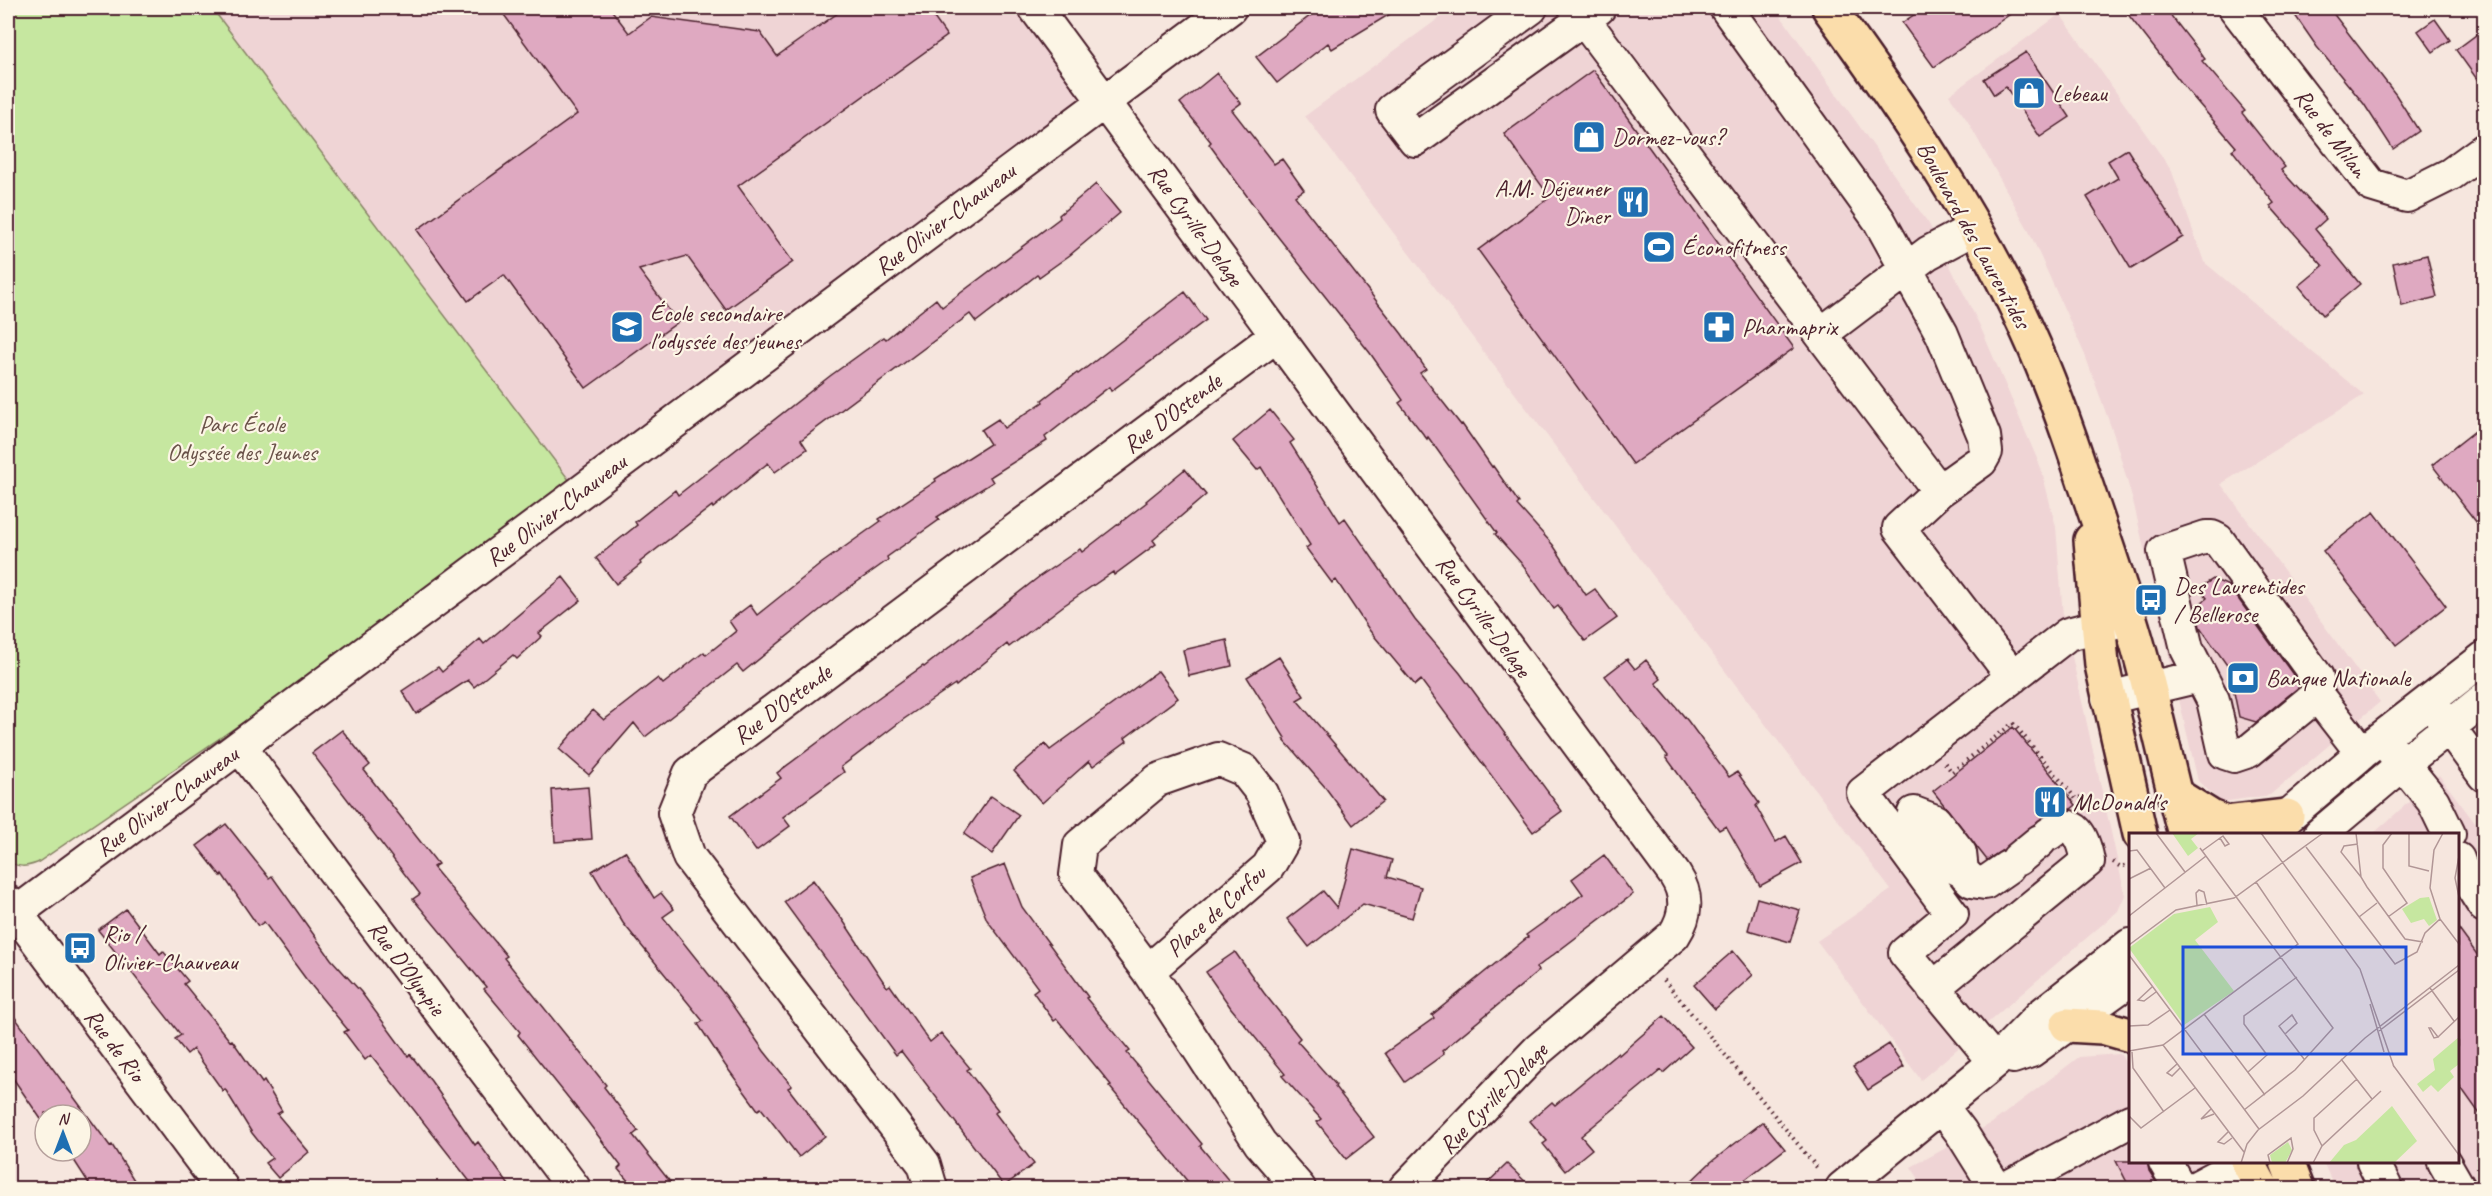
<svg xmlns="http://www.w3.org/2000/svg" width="2492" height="1196" font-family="Caveat,sans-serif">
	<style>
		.built { fill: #efd4d5 }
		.green { fill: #c6e7a0; stroke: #888366; stroke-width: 1.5 }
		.building { fill: #dfa9c1; stroke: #4a1f2b; stroke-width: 1.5 }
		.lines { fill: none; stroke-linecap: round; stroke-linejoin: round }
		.minor-casing { stroke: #4a1f2b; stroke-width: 36 }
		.major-casing { stroke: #4a1f2b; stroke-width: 38 }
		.path { stroke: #4a1f2b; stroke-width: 4; stroke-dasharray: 1.5 4.5; stroke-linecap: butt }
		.minor { stroke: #fcf5e5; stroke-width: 32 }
		.major { stroke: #fbddab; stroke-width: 33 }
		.labels { text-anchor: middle; stroke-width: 4.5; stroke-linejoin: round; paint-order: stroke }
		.poi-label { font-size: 24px; fill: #4a1f2b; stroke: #fcf5e5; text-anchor: start }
		.street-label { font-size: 24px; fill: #4a1f2b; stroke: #fcf5e5 }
		.park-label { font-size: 24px; fill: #695148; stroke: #fcf5e5 }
		.inset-road { fill: none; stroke: #b19696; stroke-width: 1.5 }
		.view { fill: #1d4ed8; fill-opacity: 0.15; stroke: #1d4ed8; stroke-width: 3 }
		.inset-edge { fill: none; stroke: #4a1f2b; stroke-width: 3 }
	</style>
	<rect width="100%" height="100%" fill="#f6e6de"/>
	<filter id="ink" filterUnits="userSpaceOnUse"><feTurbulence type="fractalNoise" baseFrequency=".0167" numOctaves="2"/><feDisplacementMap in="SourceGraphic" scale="12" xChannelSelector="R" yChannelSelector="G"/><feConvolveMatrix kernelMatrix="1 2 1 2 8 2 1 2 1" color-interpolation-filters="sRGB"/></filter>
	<g filter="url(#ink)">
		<path class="built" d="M 212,8 L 1035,8 L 1104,100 L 579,493 Z
			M 1453,8 L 1775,8 L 1929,224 L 1980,326 L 2041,468 L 2056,527 L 2063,616 L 2125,895 L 2118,911 L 1921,1080 L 1817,941 L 1891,890 L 1305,116 Z
			M 2060,14 L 2171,169 L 2204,262 L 2364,395 L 2221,484 L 2380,702 L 2270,795 L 2221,802 L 2198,781 L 2134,505 L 2115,438 L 2085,355 L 2028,229 L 1967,120 L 1949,95 Z
			M 2439,775 L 2484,835 L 2484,1188 L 2335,1188 L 2323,1162 L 2458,1162 L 2458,834 L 2373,834 Z
			M 2120,1054 L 2130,1069 L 2130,1162 L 2210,1162 L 2223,1188 L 1925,1188 L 1911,1167 L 1992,1123 L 2079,1057 Z"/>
		<path class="green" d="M 8,8 L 212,8 L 579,493 L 37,863 C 26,867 18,868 8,861 Z"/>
		<path class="building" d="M 499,8 L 610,8 L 629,33 L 651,17 L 760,32 L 777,56 L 845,8 L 927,8 L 947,36 L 738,186 L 793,262 L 726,310 L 687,256 L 639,270 L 678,322 L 586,388 L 504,275 L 468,301 L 417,230 L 577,114 Z
			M 1306,8 L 1400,8 L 1332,49 L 1328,43 L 1277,83 L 1256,57 L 1311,15 Z
			M 1924,8 L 2019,8 L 1934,67 L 1902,23 Z
			M 2123,8 L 2165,8 L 2205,59 L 2202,61 L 2245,111 L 2242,113 L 2285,167 L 2281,170 L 2326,219 L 2315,229 L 2360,284 L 2323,315 L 2299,286 L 2323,266 L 2270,206 L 2274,203 L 2232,150 L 2236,147 L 2187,90 Z
			M 2290,8 L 2329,8 L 2396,95 L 2419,131 L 2393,149 L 2364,104 L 2317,47 Z
			M 2435,19 L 2450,40 L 2433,52 L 2418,31 Z
			M 2484,29 L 2484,89 L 2456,50 Z
			M 2026,52 L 2070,117 L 2040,137 L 2006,87 L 1994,95 L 1984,79 Z
			M 1593,70 L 1794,348 L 1633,464 L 1478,250 L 1550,197 L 1504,134 Z
			M 1217,73 L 1241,103 L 1232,110 L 1274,164 L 1282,159 L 1304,190 L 1295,196 L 1402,334 L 1426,369 L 1420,373 L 1461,425 L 1462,424 L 1492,467 L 1493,466 L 1519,503 L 1517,505 L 1553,545 L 1586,595 L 1595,589 L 1617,618 L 1585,641 L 1558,606 L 1554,609 L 1521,563 L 1495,534 L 1497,533 L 1428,437 L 1427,439 L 1399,403 L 1403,400 L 1370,353 L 1263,218 L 1209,144 L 1211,142 L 1180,103 Z
			M 2127,149 L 2183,237 L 2131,269 L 2087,197 L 2118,178 L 2108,161 Z
			M 1096,184 L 1120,213 L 1070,255 L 1039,277 L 1037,275 L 976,322 L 970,314 L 801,440 L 807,449 L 775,472 L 768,463 L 713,508 L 712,506 L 640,562 L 641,564 L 616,584 L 596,558 L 637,525 L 635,522 L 675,490 L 678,495 L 830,376 L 884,337 L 886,339 L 936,299 L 942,307 L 1060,218 L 1059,215 Z
			M 2427,255 L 2437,297 L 2402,306 L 2393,263 Z
			M 1185,292 L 1206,320 L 1111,391 L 1109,387 L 1045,437 L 1047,441 L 990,477 L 993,482 L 937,517 L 939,520 L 887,557 L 888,560 L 836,597 L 743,672 L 737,665 L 645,737 L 634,723 L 589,775 L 559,749 L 593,710 L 604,720 L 658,678 L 663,684 L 704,652 L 706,655 L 736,631 L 729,621 L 750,605 L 757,615 L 822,563 L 881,521 L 879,519 L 936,481 L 935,479 L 990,444 L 981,430 L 998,419 L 1004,428 L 1043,402 L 1042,400 L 1077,373 L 1078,374 Z
			M 1270,410 L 1294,440 L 1290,443 L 1340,522 L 1345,518 L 1415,620 L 1460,673 L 1562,811 L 1533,832 L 1421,680 L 1415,685 L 1370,631 L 1336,580 L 1332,583 L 1306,548 L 1310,545 L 1261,467 L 1257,470 L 1233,441 Z
			M 2484,424 L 2484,532 L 2432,465 Z
			M 1185,469 L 1206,495 L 1153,540 L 1156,544 L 1114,575 L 1113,572 L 1063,606 L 1009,647 L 1007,644 L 956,686 L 955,684 L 904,719 L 841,767 L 844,772 L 783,817 L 790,826 L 756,851 L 730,816 L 781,778 L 777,773 L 868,705 L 923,666 L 924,667 L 1040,576 L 1080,549 L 1082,552 L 1147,502 L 1146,501 Z
			M 2374,512 L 2446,606 L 2396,645 L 2323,551 Z
			M 563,577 L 581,600 L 539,633 L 542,636 L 517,659 L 513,655 L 474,687 L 468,680 L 416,714 L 402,691 L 438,667 L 442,672 L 480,639 L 484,644 Z
			M 2213,579 L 2229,586 L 2299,683 L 2299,687 L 2256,722 L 2239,717 L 2229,668 L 2200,627 L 2196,607 L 2207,598 L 2199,588 Z
			M 1227,640 L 1232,666 L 1189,676 L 1183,650 Z
			M 1279,657 L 1304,696 L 1297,700 L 1383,801 L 1353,825 L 1325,787 L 1283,739 L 1285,738 L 1247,677 Z
			M 1627,659 L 1635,669 L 1646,660 L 1661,679 L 1656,683 L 1688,721 L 1729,777 L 1737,772 L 1759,803 L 1756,806 L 1776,842 L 1786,836 L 1802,863 L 1760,886 L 1726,826 L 1719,830 L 1666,757 L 1668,756 L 1605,676 Z
			M 1158,671 L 1178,698 L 1125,738 L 1127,741 L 1093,766 L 1089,761 L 1042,803 L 1014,771 L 1045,744 L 1050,750 Z
			M 2013,727 L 2076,805 L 2071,809 L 2061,809 L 2048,813 L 2003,850 L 1987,860 L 1933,791 Z
			M 342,730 L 370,765 L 364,770 L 438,864 L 433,867 L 507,956 L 504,958 L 606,1085 L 604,1087 L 638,1131 L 633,1135 L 675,1188 L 634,1188 L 618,1169 L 621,1166 L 587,1121 L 518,1035 L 520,1032 L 484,989 L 486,987 L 413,899 L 420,894 L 312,753 Z
			M 588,787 L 592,839 L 555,842 L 552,790 Z
			M 991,796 L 1019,815 L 992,854 L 964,834 Z
			M 226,824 L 269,878 L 272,876 L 331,959 L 361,992 L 408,1056 L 410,1054 L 431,1081 L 475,1145 L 478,1142 L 511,1188 L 475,1188 L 371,1055 L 365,1060 L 344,1032 L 348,1030 L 306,979 L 264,922 L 258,926 L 222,874 L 221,876 L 197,846 Z
			M 1353,849 L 1392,860 L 1387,877 L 1421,887 L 1412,918 L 1363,904 L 1309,947 L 1287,919 L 1323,891 L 1337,908 Z
			M 625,851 L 654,898 L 661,893 L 674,909 L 663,917 L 726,996 L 764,1051 L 792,1086 L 788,1088 L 825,1136 L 799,1157 L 761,1108 L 758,1110 L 725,1065 L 698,1024 L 703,1021 L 623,923 L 592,871 Z
			M 1604,855 L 1633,894 L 1536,968 L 1539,971 L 1442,1051 L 1444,1054 L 1405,1082 L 1385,1053 L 1434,1018 L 1432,1015 L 1528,937 L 1526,935 L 1583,894 L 1572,879 Z
			M 1005,864 L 1022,907 L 1088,997 L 1086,998 L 1130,1051 L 1127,1053 L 1202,1144 L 1200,1146 L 1235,1188 L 1193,1188 L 1109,1086 L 1111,1085 L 1057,1019 L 1054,1021 L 1033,992 L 1038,988 L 987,920 L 970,878 Z
			M 813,880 L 842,919 L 887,987 L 890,985 L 930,1042 L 941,1033 L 970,1068 L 967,1070 L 998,1110 L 995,1113 L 1034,1164 L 1004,1186 L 901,1051 L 896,1055 L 784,902 Z
			M 1757,898 L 1800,910 L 1790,942 L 1748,930 Z
			M 126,909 L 160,954 L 163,951 L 188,981 L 184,984 L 230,1041 L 232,1040 L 262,1083 L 264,1081 L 282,1111 L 277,1114 L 309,1152 L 278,1178 L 265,1163 L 272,1158 L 252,1133 L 225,1089 L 223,1091 L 193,1049 L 187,1054 L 175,1039 L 181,1035 L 98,930 Z
			M 2457,927 L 2484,964 L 2484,1120 L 2457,1082 Z
			M 1733,951 L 1753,975 L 1715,1009 L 1694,985 Z
			M 1235,952 L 1264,993 L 1300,1038 L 1297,1041 L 1336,1085 L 1335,1087 L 1374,1137 L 1346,1159 L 1317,1122 L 1321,1119 L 1282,1076 L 1285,1074 L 1231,1008 L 1206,972 Z
			M 8,1008 L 110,1146 L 112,1145 L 139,1188 L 92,1188 L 68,1151 L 81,1151 L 81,1115 L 45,1113 L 45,1125 L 8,1071 Z
			M 1664,1016 L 1692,1047 L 1663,1073 L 1661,1070 L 1581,1136 L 1592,1149 L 1565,1171 L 1543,1144 L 1547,1141 L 1530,1121 L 1552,1102 L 1555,1105 L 1618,1053 L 1619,1055 Z
			M 1889,1044 L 1904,1067 L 1868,1090 L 1853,1067 Z
			M 1763,1122 L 1785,1149 L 1734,1188 L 1684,1188 L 1711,1162 Z
			M 2116,1161 L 2147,1161 L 2149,1171 L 2160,1188 L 2130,1188 Z
			M 1507,1164 L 1532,1188 L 1482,1188 Z"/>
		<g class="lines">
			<defs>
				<path id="minor" d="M 1035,8 L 1675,875 C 1688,895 1687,915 1674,935 L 1538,1050 L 1405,1188
					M 1531,8 L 1392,110 L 1415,140 L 1599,8
					M 1575,8 L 1939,491
					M 1726,8 L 1879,220 L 1942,334 L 1984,436 L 1986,452 L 1981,461 L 1939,491 L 1899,528 L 2013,677
					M 2235,8 L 2371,185 L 2407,196 L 2451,174 L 2484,150
					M 1821,334 L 1928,253 L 1975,228
					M 2317,695 L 2249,751 L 2234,756 L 2225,753 L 2213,700 L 2187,649 L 2164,551 L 2206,537 L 2212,537 L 2218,540 L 2317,677 L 2317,695 L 2362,753
					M 2108,698 L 2200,676
					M 2437,711 L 2484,775
					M 240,747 L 574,1188
					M 2390,748 L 2433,801 L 2449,834
					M 1914,813 L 1935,821 L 1960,853 L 1962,871 C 1934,859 1921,842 1914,813 Z
					M 2267,834 L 2362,753 L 2484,658
					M 2320,834 L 2403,764 L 2484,699
					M 2018,859 L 2040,841
					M 2458,859 L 2463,873 L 2484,906
					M 1962,871 L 1972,881 L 1985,883 L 2008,867
					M 8,902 L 222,1188
					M 8,919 L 1230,8
					M 1148,971 L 1268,867 L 1283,841 L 1262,793 L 1244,770 L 1218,759 L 1158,780 L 1080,845 L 1076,875 L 1148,971 L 1260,1143 L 1299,1188
					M 1933,988 L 2088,861 C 2084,840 2075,813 2049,834
					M 2013,1057 L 2031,1051 L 2130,980
					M 1995,1062 L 1905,953 L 1952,914 L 1863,793 L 2068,634 L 2124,620
					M 1942,1107 L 1961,1132 L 1996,1188
					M 2165,1162 L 2180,1188
					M 2373,1162 L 2386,1188
					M 2444,1162 L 2459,1188
					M 931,1188 L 924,1164 L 689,857 L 674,813 L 690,773 L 1277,335
					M 1842,1188 L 1995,1062 L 2041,1015 L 2130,945
					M 2006,1188 L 2130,1121
					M 2195,1188 L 2244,1162"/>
				<path id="major" d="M 1829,8 C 1903,110 1975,215 2027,330 C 2050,380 2068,431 2085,483 C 2105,541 2125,598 2141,657 C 2157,716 2169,776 2185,834
					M 2091,540 L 2102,665 L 2140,834
					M 2174,794 L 2211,817 L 2226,823 L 2287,816
					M 2067,1025 L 2102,1027 L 2130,1035
					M 2248,1162 L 2262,1188
					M 2287,1162 L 2297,1188"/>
			</defs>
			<use href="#minor" class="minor-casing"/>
			<use href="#major" class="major-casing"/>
			<path class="path" d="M 1945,763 L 1952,772 L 2013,723 L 2076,799 L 2083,796 L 2085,805
				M 2113,862 L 2121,867 L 2129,864
				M 1664,980 L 1819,1170"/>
			<use href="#minor" class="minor"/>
			<use href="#major" class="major"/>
		</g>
	</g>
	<defs>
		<symbol id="shop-square" viewBox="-11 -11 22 22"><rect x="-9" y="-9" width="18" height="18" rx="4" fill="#1f6fb2" stroke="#fcf5e5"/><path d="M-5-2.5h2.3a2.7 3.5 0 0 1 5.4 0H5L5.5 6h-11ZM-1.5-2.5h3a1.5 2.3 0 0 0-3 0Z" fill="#fff"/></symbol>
		<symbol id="restaurant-square" viewBox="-11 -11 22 22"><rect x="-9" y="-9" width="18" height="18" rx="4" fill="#1f6fb2" stroke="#fcf5e5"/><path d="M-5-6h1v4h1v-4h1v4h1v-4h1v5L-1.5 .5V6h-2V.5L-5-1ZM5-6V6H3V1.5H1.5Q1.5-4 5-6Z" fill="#fff"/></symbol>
		<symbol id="stadium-square" viewBox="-11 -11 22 22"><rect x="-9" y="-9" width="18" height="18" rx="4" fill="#1f6fb2" stroke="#fcf5e5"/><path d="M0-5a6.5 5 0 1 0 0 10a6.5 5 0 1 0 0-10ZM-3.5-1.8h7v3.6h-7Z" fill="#fff"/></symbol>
		<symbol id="school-square" viewBox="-11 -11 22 22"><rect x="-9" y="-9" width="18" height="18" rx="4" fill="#1f6fb2" stroke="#fcf5e5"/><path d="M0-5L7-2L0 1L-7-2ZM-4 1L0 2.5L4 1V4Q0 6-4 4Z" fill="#fff"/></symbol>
		<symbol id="pharmacy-square" viewBox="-11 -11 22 22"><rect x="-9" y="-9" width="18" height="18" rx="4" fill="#1f6fb2" stroke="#fcf5e5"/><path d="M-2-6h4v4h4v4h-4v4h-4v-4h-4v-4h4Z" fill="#fff"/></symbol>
		<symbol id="bus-square" viewBox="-11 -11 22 22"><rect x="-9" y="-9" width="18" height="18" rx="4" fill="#1f6fb2" stroke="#fcf5e5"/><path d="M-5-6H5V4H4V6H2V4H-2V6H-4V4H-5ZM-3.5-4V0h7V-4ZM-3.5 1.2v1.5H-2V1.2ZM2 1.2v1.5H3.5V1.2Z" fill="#fff"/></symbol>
		<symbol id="bank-square" viewBox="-11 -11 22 22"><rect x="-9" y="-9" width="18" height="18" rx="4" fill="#1f6fb2" stroke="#fcf5e5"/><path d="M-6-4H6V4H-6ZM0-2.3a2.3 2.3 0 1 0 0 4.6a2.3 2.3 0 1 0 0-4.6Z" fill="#fff"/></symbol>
	</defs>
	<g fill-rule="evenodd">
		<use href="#shop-square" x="2010" y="74" width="38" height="38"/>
		<use href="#shop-square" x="1570" y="118" width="38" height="38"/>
		<use href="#restaurant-square" x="1614" y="183" width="38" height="38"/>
		<use href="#stadium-square" x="1640" y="228" width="38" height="38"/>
		<use href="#school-square" x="608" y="308" width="38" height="38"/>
		<use href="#pharmacy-square" x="1700" y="308" width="38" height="38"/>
		<use href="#bus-square" x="2132" y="581" width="38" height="38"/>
		<use href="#bank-square" x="2224" y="659" width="38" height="38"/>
		<use href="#restaurant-square" x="2031" y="783" width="38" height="38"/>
		<use href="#bus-square" x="61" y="929" width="38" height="38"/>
	</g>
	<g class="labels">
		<g class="poi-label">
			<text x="2052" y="101">Lebeau</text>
			<text x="1612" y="145">Dormez-vous?</text>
			<text x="1610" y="196" text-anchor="end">A.M. Déjeuner<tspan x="1610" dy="28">Dîner</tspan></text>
			<text x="1682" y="255">Éconofitness</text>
			<text x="650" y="321">École secondaire<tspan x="650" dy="28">l'odyssée des jeunes</tspan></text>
			<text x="1742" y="335">Pharmaprix</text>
			<text x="2174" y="594">Des Laurentides<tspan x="2174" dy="28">/ Bellerose</tspan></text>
			<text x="2266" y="686">Banque Nationale</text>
			<text x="2073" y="810">McDonald's</text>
			<text x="103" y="942">Rio /<tspan x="103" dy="28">Olivier-Chauveau</tspan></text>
		</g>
		<g class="street-label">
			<text transform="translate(2331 133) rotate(53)" y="8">Rue de Milan</text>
			<text transform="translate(945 219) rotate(-37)" y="8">Rue Olivier-Chauveau</text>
			<text transform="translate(1196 225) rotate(54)" y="8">Rue Cyrille-Delage</text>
			<text transform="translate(1974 235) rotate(61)" y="8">Boulevard des Laurentides</text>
			<text transform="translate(1172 413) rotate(-37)" y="8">Rue D'Ostende</text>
			<text transform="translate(556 510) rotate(-37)" y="8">Rue Olivier-Chauveau</text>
			<text transform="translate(1484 616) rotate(54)" y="8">Rue Cyrille-Delage</text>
			<text transform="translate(782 704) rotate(-37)" y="8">Rue D'Ostende</text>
			<text transform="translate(167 801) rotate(-36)" y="8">Rue Olivier-Chauveau</text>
			<text transform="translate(1216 911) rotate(-42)" y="8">Place de Corfou</text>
			<text transform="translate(407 968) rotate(53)" y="8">Rue D'Olympie</text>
			<text transform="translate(115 1045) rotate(53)" y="8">Rue de Rio</text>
			<text transform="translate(1493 1098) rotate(-46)" y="8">Rue Cyrille-Delage</text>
		</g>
		<g class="park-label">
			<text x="242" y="432">Parc École<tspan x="242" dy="28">Odyssée des Jeunes</tspan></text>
		</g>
	</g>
	<g transform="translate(2129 833)">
		<rect width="330" height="330" fill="#f6e6de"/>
		<path d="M 43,0 L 70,0 L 62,6 L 69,15 L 59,23 ZM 300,64 L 308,87 L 300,93 L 295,86 L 282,90 L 273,76 L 291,65 ZM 81,74 L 89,89 L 66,107 L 105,158 L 55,192 L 0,115 L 45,81 ZM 330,204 L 330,231 L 321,238 L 325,244 L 309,259 L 302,252 L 294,259 L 288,251 L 306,237 L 304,226 ZM 263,273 L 288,308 L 265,330 L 200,330 L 215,312 L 227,307 ZM 159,309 L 163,317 L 156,330 L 143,330 L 141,322 Z" fill="#c6e7a0"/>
		<path class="inset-road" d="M 27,0 L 56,39M 132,0 L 231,136 L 265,234M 227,0 L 232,44 L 238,54 L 276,106 L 294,109M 280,0 L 280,33 L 300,38M 314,0 L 305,17 L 301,55 L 311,86 L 330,111M 229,11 L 215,13 L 212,19 L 232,44M 177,14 L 266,131 L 288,119 L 296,100 L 311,86M 71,15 L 204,195 L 166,237 L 115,277M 0,18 L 8,17 L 36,55M 73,18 L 91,5 L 94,3 L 100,11 L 96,13 L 91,5M 330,23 L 326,45 L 330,64M 0,46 L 22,35M 68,72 L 67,60 L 70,57 L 75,59 L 78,72M 0,83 L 77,23M 230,84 L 248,70M 259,84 L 278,70 L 254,35 L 254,12 L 263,0M 0,112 L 47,77 L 105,65 L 194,0M 0,122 L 130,296M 23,154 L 9,167 L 15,168 L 27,159M 301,155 L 325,188M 241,171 L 255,219M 75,181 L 136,262M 0,193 L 19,192 L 41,177M 300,195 L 302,195 L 309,204 L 305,205 ZM 250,198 L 330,137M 156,201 L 168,190 L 163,182 L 150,193 L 175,226M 309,204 L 330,184M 34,212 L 115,319M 0,218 L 34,212 L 169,111 L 127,49M 3,219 L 4,235 L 35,279M 212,226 L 243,266M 48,231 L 38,240 L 43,243 L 51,235M 264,232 L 330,322M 119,239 L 138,222 L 115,191 L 115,183 L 168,144M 82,276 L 72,286 L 85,281M 0,283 L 12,295 L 66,255M 99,299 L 89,309 L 95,311 L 103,305M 193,313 L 185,297 L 185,285 L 228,246M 112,330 L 118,311 L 129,297 L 174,263 L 236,205 L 330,132M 141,330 L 139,322 L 162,305 L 164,316 L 158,330M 184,330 L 193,313 L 252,258"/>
		<path class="view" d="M 54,114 L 277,114 L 277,221 L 54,221 Z"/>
		<rect width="330" height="330" class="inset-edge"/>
	</g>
	<rect width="2492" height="1196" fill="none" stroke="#fcf5e5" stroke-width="30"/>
	<rect x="15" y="15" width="2462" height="1166" fill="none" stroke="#4a1f2b" stroke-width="2" filter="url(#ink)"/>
	<g transform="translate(63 1133)"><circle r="28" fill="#fcf5e5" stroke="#b59f9b" stroke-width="1.5"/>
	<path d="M0-4.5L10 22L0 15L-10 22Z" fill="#1f6fb2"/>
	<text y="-9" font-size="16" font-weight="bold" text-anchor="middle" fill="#4a1f2b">N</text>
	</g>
</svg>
